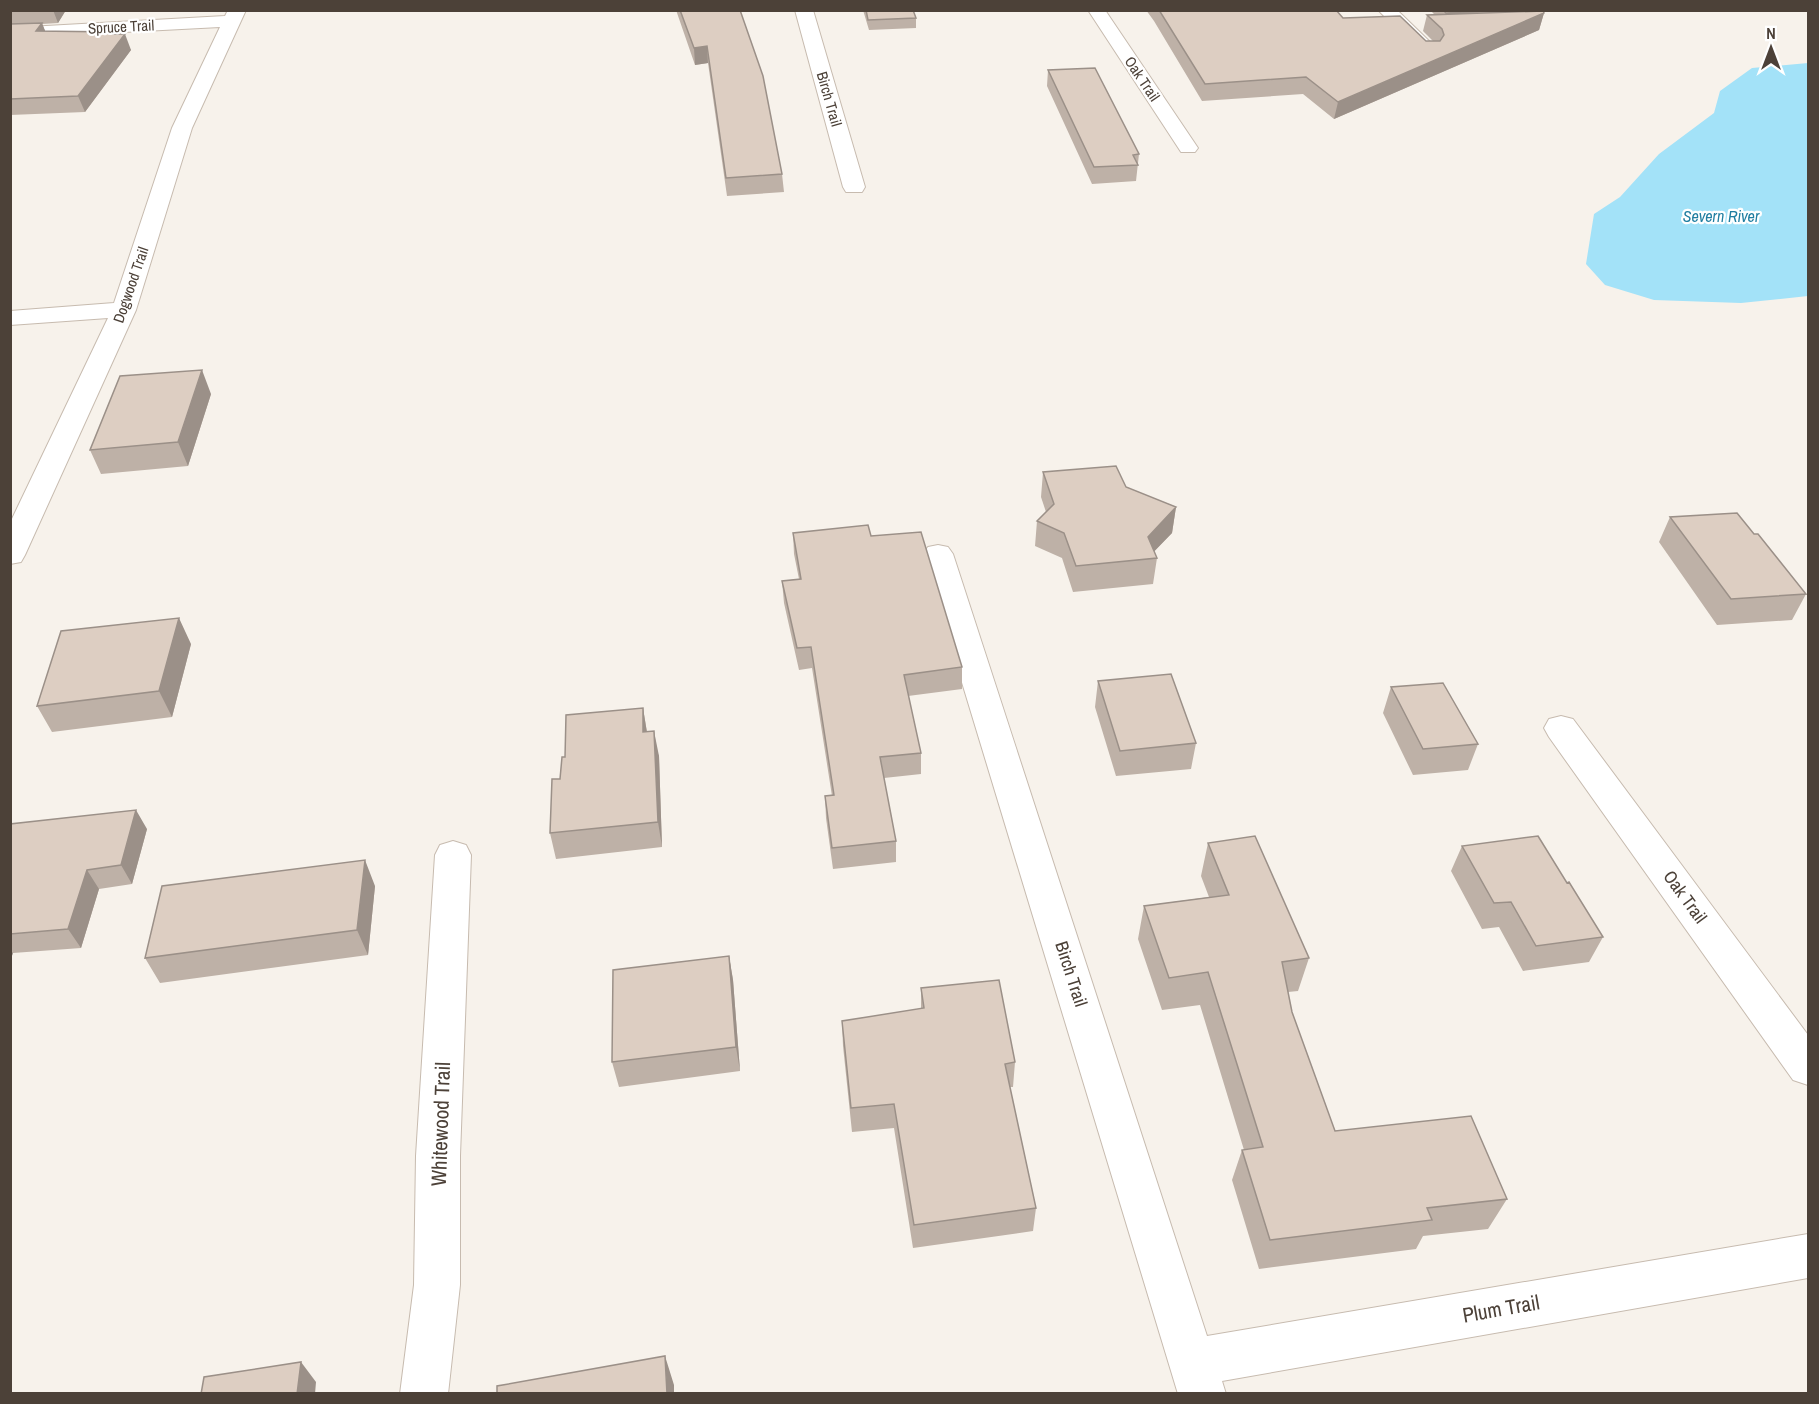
<svg xmlns="http://www.w3.org/2000/svg" width="1819" height="1404" font-family="'Archivo Narrow',sans-serif">
	<style>
		.water { fill: #a3e2f8 }
		.lines { fill: none; stroke-linecap: round; stroke-linejoin: round }
		.minor-casing { stroke: #c7bbaf; stroke-width: 2 }
		.minor { fill: #fff; fill-rule: evenodd }
		.wall { fill: #beb1a7 }
		.shaded-wall { fill: #9b9088 }
		.building { fill: #ddcec2; stroke: #9b9088; stroke-width: 1.5 }
		.labels { text-anchor: middle; stroke-width: 4.5; stroke-linejoin: round; paint-order: stroke }
		.far-street-label { font-size: 15px; fill: #4c4138; stroke: #fff }
		.far-water-label { font-size: 16px; font-style: italic; fill: #207ea1; stroke: #fff }
		.street-label { font-size: 18px; fill: #4c4138; stroke: #fff }
		.near-street-label { font-size: 21px; fill: #4c4138; stroke: #fff }
	</style>
	<rect width="100%" height="100%" fill="#f7f2eb"/>
	<path class="water" d="M 1808,63 L 1808,296 L 1741,303 L 1654,300 L 1605,285 L 1586,264 L 1594,214 L 1620,197 L 1659,154 L 1714,113 L 1720,91 L 1752,68 Z"/>
	<g class="lines">
		<defs>
			<path id="minor" d="M 228,10 L 246,10 L 192,128 L 136,310 L 25,555 L 21,562 L 10,564 L 10,523 L 108,318 L 10,325 L 10,311 L 114,303 L 172,128 L 220,27 L 10,38 L 10,28 L 225,16 Z
				M 795,10 L 813,10 L 865,187 L 862,192 L 846,192 L 843,187 Z
				M 1088,10 L 1105,10 L 1198,148 L 1195,152 L 1181,152 Z
				M 1378,10 L 1397,10 L 1430,42 L 1433,46 L 1430,50 L 1418,50 Z
				M 938,545 L 948,547 L 953,554 L 1207,1336 L 1808,1234 L 1808,1278 L 1222,1381 L 1226,1394 L 1178,1394 L 923,554 L 928,547 Z
				M 1561,716 L 1573,719 L 1808,1035 L 1808,1085 L 1793,1080 L 1549,737 L 1544,728 L 1549,719 Z
				M 453,841 L 466,845 L 471,855 L 460,1156 L 460,1285 L 448,1394 L 400,1394 L 414,1285 L 416,1156 L 435,855 L 440,845 Z"/>
		</defs>
		<use href="#minor" class="minor-casing"/>
		<use href="#minor" class="minor"/>
	</g>
	<path class="wall" d="M 10,10 L 66,10 L 58,23 L 42,24 L 45,31 L 115,32 L 131,50 L 85,112 L 10,115 Z
		M 676,10 L 740,10 L 782,174 L 784,192 L 727,196 L 708,63 L 695,65 Z
		M 863,10 L 913,10 L 916,18 L 916,28 L 869,30 Z
		M 1146,10 L 1336,10 L 1343,18 L 1426,41 L 1433,41 L 1423,31 L 1427,15 L 1435,15 L 1430,10 L 1508,10 L 1507,12 L 1544,13 L 1539,30 L 1334,119 L 1303,94 L 1202,101 L 1154,21 Z
		M 1048,70 L 1139,154 L 1136,181 L 1092,184 L 1047,86 Z
		M 211,394 L 188,466 L 101,474 L 90,450 Z
		M 1043,472 L 1126,487 L 1176,507 L 1172,533 L 1154,551 L 1157,558 L 1153,584 L 1073,592 L 1062,558 L 1035,546 L 1037,521 L 1046,512 L 1041,497 Z
		M 1670,517 L 1754,534 L 1806,594 L 1792,620 L 1717,625 L 1659,542 Z
		M 793,533 L 871,536 L 962,667 L 962,689 L 908,696 L 921,753 L 921,774 L 884,778 L 896,841 L 896,862 L 833,869 L 826,818 L 825,796 L 832,796 L 812,668 L 799,670 L 784,603 L 782,581 L 799,579 L 794,554 Z
		M 191,644 L 172,717 L 52,732 L 37,706 Z
		M 1098,681 L 1196,743 L 1191,769 L 1116,776 L 1095,707 Z
		M 1391,687 L 1478,744 L 1468,770 L 1413,775 L 1383,713 Z
		M 643,708 L 647,732 L 659,756 L 662,847 L 556,859 L 550,833 L 565,757 Z
		M 10,824 L 147,829 L 132,884 L 99,889 L 81,948 L 13,953 L 10,961 Z
		M 1208,843 L 1309,958 L 1298,991 L 1288,992 L 1292,1012 L 1335,1131 L 1507,1199 L 1488,1229 L 1423,1236 L 1416,1249 L 1259,1269 L 1232,1180 L 1242,1150 L 1244,1150 L 1200,1005 L 1162,1010 L 1138,939 L 1144,906 L 1209,897 L 1201,876 Z
		M 1462,846 L 1567,883 L 1603,937 L 1589,962 L 1523,971 L 1499,927 L 1482,929 L 1451,871 Z
		M 375,886 L 368,955 L 160,983 L 145,958 Z
		M 729,956 L 733,980 L 740,1071 L 619,1087 L 612,1062 Z
		M 921,988 L 1015,1062 L 1013,1087 L 1010,1087 L 1036,1208 L 1033,1231 L 913,1248 L 894,1128 L 852,1132 L 843,1046 L 842,1021 L 921,1009 Z"/>
	<path class="shaded-wall" d="M 53,10 L 66,10 L 58,23 Z
		M 1544,13 L 1539,30 L 1334,119 L 1338,102 Z
		M 42,23 L 48,38 L 36,31 Z
		M 115,32 L 119,42 L 125,34 L 131,50 L 85,112 L 78,96 L 113,34 Z
		M 707,46 L 708,63 L 695,65 L 694,48 Z
		M 202,370 L 211,394 L 188,466 L 178,442 Z
		M 1176,507 L 1172,533 L 1147,559 L 1148,537 Z
		M 179,618 L 191,644 L 172,717 L 159,691 Z
		M 643,708 L 647,733 L 643,732 Z
		M 654,731 L 659,756 L 662,847 L 658,822 Z
		M 136,810 L 147,829 L 132,884 L 121,865 Z
		M 365,860 L 375,886 L 368,955 L 357,930 Z
		M 87,870 L 99,889 L 81,948 L 68,929 Z
		M 10,950 L 13,953 L 10,961 Z
		M 729,956 L 733,980 L 740,1071 L 736,1047 Z
		M 665,1356 L 674,1385 L 674,1394 L 667,1394 Z
		M 301,1362 L 316,1382 L 315,1394 L 297,1394 Z"/>
	<path class="building" d="M 680,10 L 740,10 L 763,76 L 782,174 L 726,178 L 707,46 L 694,48 Z
		M 866,10 L 913,10 L 916,18 L 868,20 Z
		M 1159,10 L 1336,10 L 1343,18 L 1400,16 L 1426,41 L 1440,41 L 1444,35 L 1442,29 L 1427,15 L 1543,11 L 1544,13 L 1338,102 L 1306,77 L 1205,84 Z
		M 1443,10 L 1504,10 L 1446,13 Z
		M 42,23 L 36,31 L 115,32 L 113,34 L 125,34 L 78,96 L 10,99 L 10,24 Z
		M 1095,68 L 1139,154 L 1133,155 L 1138,165 L 1094,167 L 1048,70 Z
		M 202,370 L 178,442 L 90,450 L 120,376 Z
		M 1116,466 L 1126,487 L 1176,507 L 1148,537 L 1157,558 L 1076,566 L 1064,533 L 1037,521 L 1054,504 L 1043,472 Z
		M 1737,513 L 1754,534 L 1758,534 L 1806,594 L 1731,599 L 1670,517 Z
		M 868,525 L 871,536 L 921,532 L 962,667 L 904,675 L 921,753 L 880,757 L 896,841 L 832,848 L 825,796 L 834,795 L 811,647 L 797,648 L 782,581 L 801,579 L 793,533 Z
		M 179,618 L 159,691 L 37,706 L 61,631 Z
		M 1171,674 L 1196,743 L 1120,751 L 1098,681 Z
		M 1443,683 L 1478,744 L 1423,749 L 1391,687 Z
		M 643,708 L 643,732 L 654,731 L 658,822 L 550,833 L 552,779 L 560,779 L 562,757 L 565,757 L 566,715 Z
		M 136,810 L 121,865 L 87,870 L 68,929 L 10,934 L 10,824 Z
		M 1255,836 L 1309,958 L 1282,962 L 1292,1012 L 1335,1131 L 1471,1116 L 1507,1199 L 1427,1208 L 1432,1220 L 1270,1240 L 1242,1150 L 1263,1147 L 1208,972 L 1169,978 L 1144,906 L 1229,895 L 1208,843 Z
		M 1538,836 L 1567,883 L 1569,882 L 1603,937 L 1536,946 L 1511,902 L 1494,903 L 1462,846 Z
		M 365,860 L 357,930 L 145,958 L 162,886 Z
		M 729,956 L 736,1047 L 612,1062 L 613,970 Z
		M 999,980 L 1015,1062 L 1005,1064 L 1036,1208 L 914,1225 L 894,1104 L 851,1108 L 842,1021 L 924,1008 L 921,988 Z
		M 665,1356 L 667,1394 L 497,1394 L 497,1386 Z
		M 301,1362 L 297,1394 L 201,1394 L 204,1377 Z"/>
	<g class="labels">
		<g class="far-street-label">
			<text transform="translate(121 27) rotate(-3)" y="5">Spruce Trail</text>
			<text transform="translate(1142 79) rotate(56)" y="5">Oak Trail</text>
			<text transform="translate(829 99) rotate(74)" y="5">Birch Trail</text>
			<text transform="translate(131 285) rotate(-71)" y="5">Dogwood Trail</text>
		</g>
		<g class="far-water-label">
			<text x="1721" y="222">Severn River</text>
		</g>
		<g class="street-label">
			<text transform="translate(1685 897) rotate(54)" y="6">Oak Trail</text>
			<text transform="translate(1071 974) rotate(72)" y="6">Birch Trail</text>
		</g>
		<g class="near-street-label">
			<text transform="translate(441 1124) rotate(-88)" y="7">Whitewood Trail</text>
			<text transform="translate(1501 1309) rotate(-10)" y="7">Plum Trail</text>
		</g>
	</g>
	<rect width="1819" height="1404" fill="none" stroke="#4c4138" stroke-width="24"/>
	<g transform="translate(1771 48)" stroke="#ffffff" stroke-width="4.5" paint-order="stroke">
	<path d="M0-4.5L10 22L0 15L-10 22Z" fill="#4c4138"/>
	<text y="-9" font-size="16" font-weight="bold" text-anchor="middle" fill="#4c4138">N</text>
	</g>
</svg>
